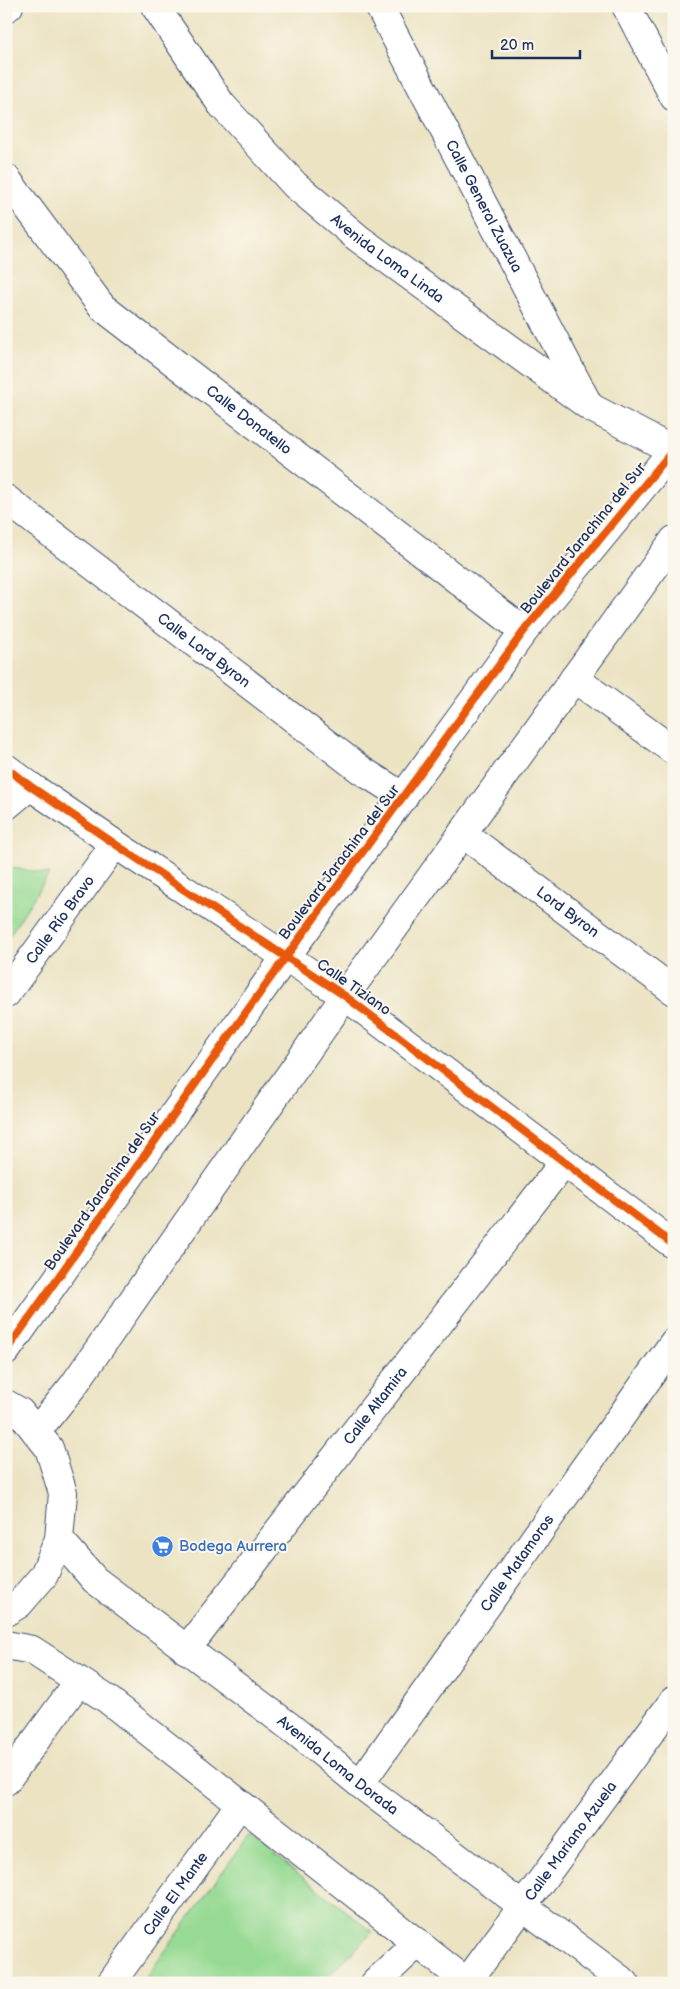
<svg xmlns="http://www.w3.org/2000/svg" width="680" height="1989" font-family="'Balsamiq Sans',sans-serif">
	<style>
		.green { fill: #96da93; stroke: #588478 }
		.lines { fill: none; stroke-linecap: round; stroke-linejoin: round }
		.minor-casing { stroke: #3a4a6d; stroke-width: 30 }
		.minor { stroke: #fff; stroke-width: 28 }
		.cycleway-casing { stroke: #fbf7ec; stroke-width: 11 }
		.cycleway { stroke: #e8590c; stroke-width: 8 }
		.labels { text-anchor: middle; stroke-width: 4; stroke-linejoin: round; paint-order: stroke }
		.street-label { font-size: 15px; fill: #1b2f5e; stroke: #fbf7ec }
		.shop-label { font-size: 15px; fill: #366cbe; stroke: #fbf7ec; text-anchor: start }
	</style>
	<rect width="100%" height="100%" fill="#fbf7ec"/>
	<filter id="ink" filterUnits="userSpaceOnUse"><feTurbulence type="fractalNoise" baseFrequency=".02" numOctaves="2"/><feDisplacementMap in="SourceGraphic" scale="10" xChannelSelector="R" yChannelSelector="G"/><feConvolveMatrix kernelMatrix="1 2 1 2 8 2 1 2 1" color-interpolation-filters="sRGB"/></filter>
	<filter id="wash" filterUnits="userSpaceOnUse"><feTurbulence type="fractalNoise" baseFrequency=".0096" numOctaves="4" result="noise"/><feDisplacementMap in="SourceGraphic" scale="20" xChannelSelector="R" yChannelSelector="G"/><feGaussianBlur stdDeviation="1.12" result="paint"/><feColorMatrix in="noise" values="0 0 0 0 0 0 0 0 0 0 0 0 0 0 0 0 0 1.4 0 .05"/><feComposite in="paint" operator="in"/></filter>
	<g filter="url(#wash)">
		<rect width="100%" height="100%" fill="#ebe3c2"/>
		<path class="green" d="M 6,867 L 49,874 L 6,941 Z
			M 249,1835 L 373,1932 L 321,1983 L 142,1983 Z"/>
	</g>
	<g filter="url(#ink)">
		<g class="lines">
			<defs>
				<g id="minor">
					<path id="s1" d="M 155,6 L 221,104 L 295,185 L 358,238 L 590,407 L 674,451"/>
					<path id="s2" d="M 379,6 L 587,402"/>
					<path d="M 626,6 L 674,97"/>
					<path d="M 6,8 L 9,6"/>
					<path id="s3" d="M 6,178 L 102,307 L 524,631"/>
					<path id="s4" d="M 6,499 L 361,770 L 404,797"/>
					<path d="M 574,678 L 674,751"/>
					<path d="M 6,768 L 30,786 L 115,844 L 345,996 L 674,1245"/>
					<path d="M 6,806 L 30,786"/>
					<path id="s5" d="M 462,833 L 674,991"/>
					<path id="s6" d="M 6,994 L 115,844"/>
					<path d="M 6,1351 L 269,980 L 524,631 L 674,449"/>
					<path d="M 6,1404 L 20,1412 L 49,1448 L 63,1493 L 59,1539 L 44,1575 L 19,1604 L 6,1612"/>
					<path d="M 36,1432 L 73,1386 L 345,996 L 674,540"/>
					<path id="s7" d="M 59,1539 L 95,1580 L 294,1730 L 360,1784 L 625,1983"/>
					<path d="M 6,1645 L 32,1650 L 107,1699 L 468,1983"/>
					<path id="s8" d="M 186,1650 L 564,1162"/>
					<path d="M 6,1781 L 79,1681"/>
					<path id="s9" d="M 360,1784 L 674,1342"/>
					<path id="s10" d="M 467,1982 L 674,1700"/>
					<path id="s11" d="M 111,1983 L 240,1804"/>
					<path d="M 375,1983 L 418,1943"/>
				</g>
			</defs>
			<use href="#minor" class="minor-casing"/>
			<use href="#minor" class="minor"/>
			<defs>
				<path id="cycleway" d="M 6,768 L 30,786 L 115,844 L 345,996 L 674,1245
					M 6,1351 L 269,980 L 524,631 L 674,449"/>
			</defs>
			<use href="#cycleway" class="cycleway-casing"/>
			<use href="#cycleway" class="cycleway"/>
		</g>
	</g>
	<defs>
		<symbol id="supermarket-disc" viewBox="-11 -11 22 22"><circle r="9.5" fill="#3f7fe0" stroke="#fbf7ec"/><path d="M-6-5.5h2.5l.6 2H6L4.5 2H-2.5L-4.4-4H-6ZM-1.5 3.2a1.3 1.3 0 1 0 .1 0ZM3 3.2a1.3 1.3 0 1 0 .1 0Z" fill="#fff"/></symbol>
	</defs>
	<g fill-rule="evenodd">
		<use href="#supermarket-disc" x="150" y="1534" width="25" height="25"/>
	</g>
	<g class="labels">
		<g class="street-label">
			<text dy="5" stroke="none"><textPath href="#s2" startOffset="226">Calle General Zuazua</textPath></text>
			<text dy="5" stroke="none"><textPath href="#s1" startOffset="346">Avenida Loma Linda</textPath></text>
			<text dy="5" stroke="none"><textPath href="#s3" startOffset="346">Calle Donatello</textPath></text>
			<text transform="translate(583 538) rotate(-51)" y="5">Boulevard Jarachina del Sur</text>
			<text dy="5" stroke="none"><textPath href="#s4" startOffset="249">Calle Lord Byron</textPath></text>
			<text transform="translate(339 862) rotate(-53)" y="5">Boulevard Jarachina del Sur</text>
			<text dy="5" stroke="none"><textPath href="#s5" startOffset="132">Lord Byron</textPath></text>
			<text dy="5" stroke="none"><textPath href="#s6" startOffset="92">Calle Río Bravo</textPath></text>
			<text transform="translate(354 987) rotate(35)" y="5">Calle Tiziano</text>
			<text transform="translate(102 1191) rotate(-55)" y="5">Boulevard Jarachina del Sur</text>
			<text dy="5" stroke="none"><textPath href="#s8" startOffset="309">Calle Altamira</textPath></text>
			<text dy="5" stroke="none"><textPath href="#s9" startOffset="271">Calle Matamoros</textPath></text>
			<text dy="5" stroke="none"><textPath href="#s7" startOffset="360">Avenida Loma Dorada</textPath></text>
			<text dy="5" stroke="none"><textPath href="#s10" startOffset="175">Calle Mariano Azuela</textPath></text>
			<text dy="5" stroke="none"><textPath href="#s11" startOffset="110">Calle El Mante</textPath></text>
		</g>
		<g class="shop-label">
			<text x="179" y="1551">Bodega Aurrera</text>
		</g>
	</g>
	<rect width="680" height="1989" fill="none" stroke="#fbf7ec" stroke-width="25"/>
	<path d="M492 50v8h88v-8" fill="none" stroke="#1b2f5e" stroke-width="2.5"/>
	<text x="500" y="50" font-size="15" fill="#1b2f5e" stroke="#fbf7ec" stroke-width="4" paint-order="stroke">20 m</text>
</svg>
